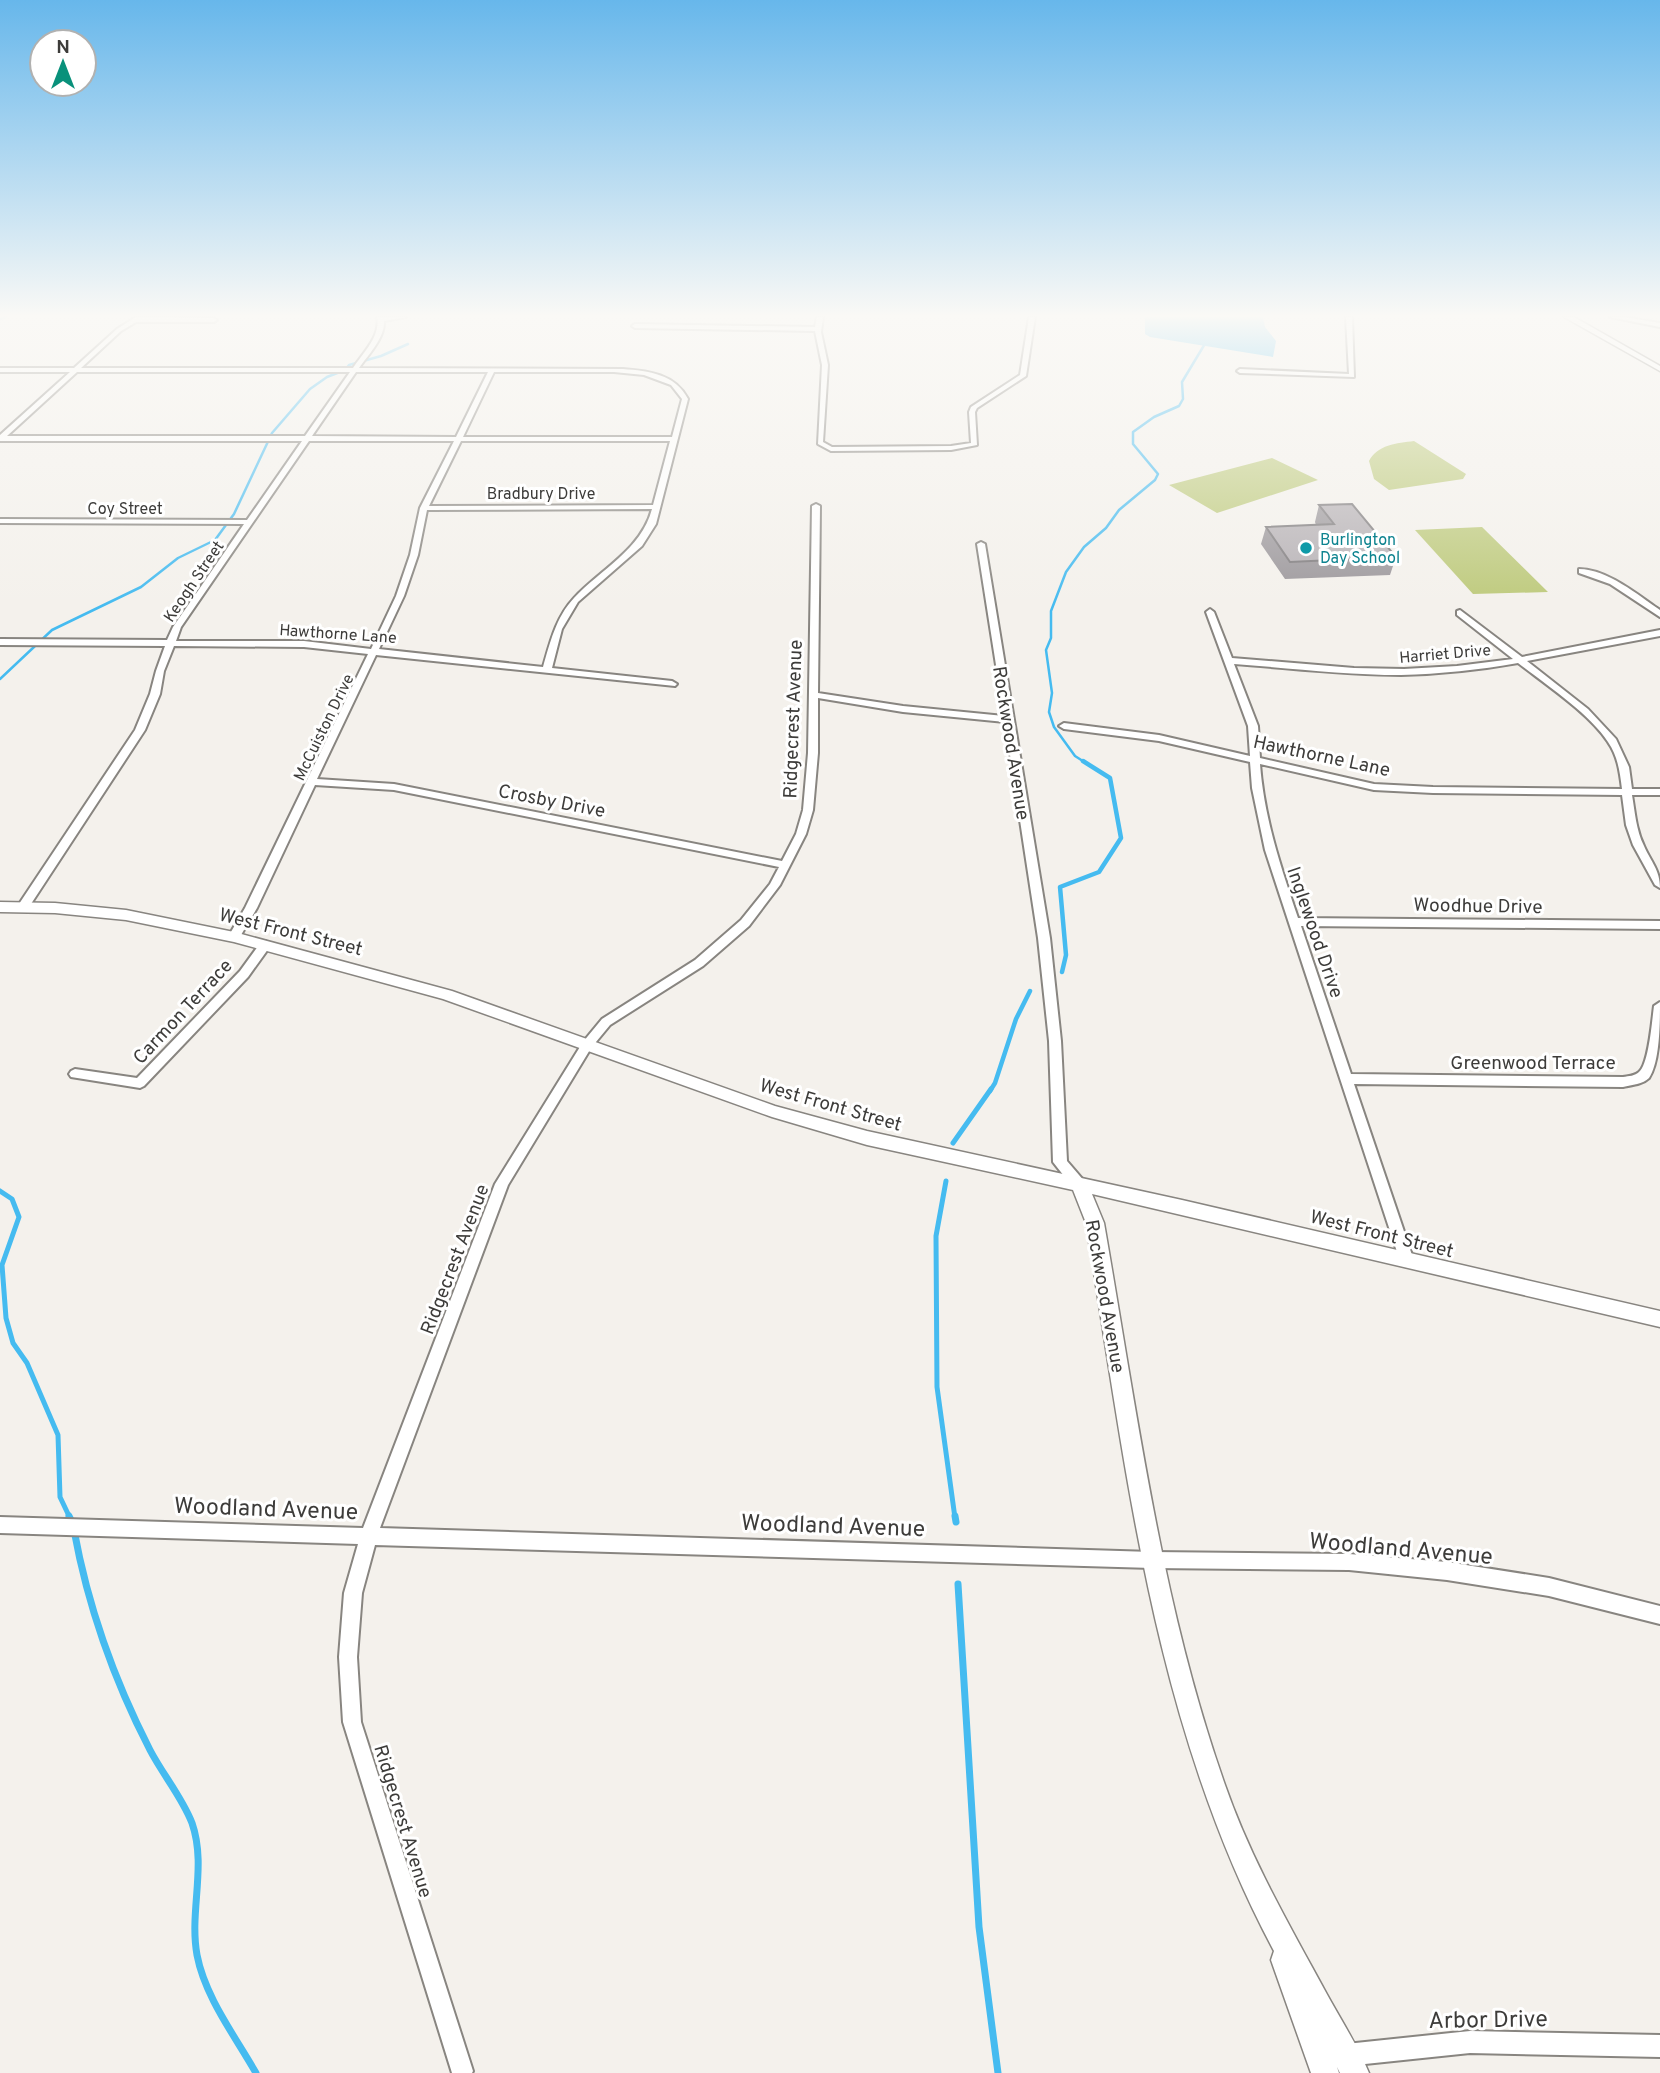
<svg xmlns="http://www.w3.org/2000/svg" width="1660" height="2073" font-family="Overpass,sans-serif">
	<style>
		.green { fill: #beca7d }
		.water { fill: #45bbf0 }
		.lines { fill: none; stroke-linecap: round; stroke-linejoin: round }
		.stream-far3 { stroke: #45bbf0; stroke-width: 2.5 }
		.stream-far2 { stroke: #45bbf0; stroke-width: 4.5 }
		.stream-far1 { stroke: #45bbf0; stroke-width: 5 }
		.stream { stroke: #45bbf0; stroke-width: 7 }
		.minor-casing { stroke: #888580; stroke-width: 4 }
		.tertiary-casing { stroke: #888580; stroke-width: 3 }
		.minor { fill: #fff; fill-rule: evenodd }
		.tertiary { fill: #fff; fill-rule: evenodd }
		.wall { fill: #9d999d }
		.building { fill: #b7b2b6; stroke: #807d7f; stroke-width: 2 }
		.culture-dot { fill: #0f9aa8; stroke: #fff; stroke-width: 2.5 }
		.labels { text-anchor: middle; stroke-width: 6; stroke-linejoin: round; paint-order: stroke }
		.far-street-label { font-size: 16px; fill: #3d3c3a; stroke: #fff }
		.far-culture-label { font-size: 16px; fill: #0d838f; stroke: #fff; text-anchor: start }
		.street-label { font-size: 19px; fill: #3d3c3a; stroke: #fff }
		.near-street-label { font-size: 23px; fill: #3d3c3a; stroke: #fff }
	</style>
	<rect width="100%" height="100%" fill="#f4f1ec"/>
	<path class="green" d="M 1414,441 L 1466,474 L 1463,479 L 1389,490 L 1374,479 L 1369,461 C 1377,445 1397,443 1414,441 Z
		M 1272,458 L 1318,480 L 1217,513 L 1169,485 Z
		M 1482,527 L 1548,592 L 1473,594 L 1415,530 Z"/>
	<path class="water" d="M 1145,317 L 1263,317 L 1265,327 L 1276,341 L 1273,357 L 1150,337 L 1145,334 Z"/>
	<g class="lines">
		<path class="stream-far3" d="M 0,319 L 6,317
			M 0,679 L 52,630 L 141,587 L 178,558 L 215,540 L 234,514 L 272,433 L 310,389 L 327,377 L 345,370 L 349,365 L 381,356 L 408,344
			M 1086,763 L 1075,756 L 1054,727 L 1049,712 L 1052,693 L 1046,650 L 1051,638 L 1051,611 L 1066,572 L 1084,547 L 1106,528 L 1119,510 L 1155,480 L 1158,474 L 1133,444 L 1133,432 L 1154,417 L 1179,406 L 1183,399 L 1182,382 L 1206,342"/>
		<path class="stream-far2" d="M 1062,972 L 1066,955 L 1060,887 L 1099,872 L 1121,838 L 1110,778 L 1083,761
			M 990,1091 L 995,1083 L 1016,1019 L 1030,991"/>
		<path class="stream-far1" d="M 953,1143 L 991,1089
			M 946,1181 L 936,1236 L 937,1387 L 955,1518
			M 0,1191 L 12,1199 L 19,1217 L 2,1265 L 6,1318 L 13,1343 L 27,1363 L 58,1435 L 60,1497 L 70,1518"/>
		<path class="stream" d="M 69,1516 L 72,1522
			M 955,1516 L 956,1522
			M 74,1530 C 88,1607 114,1680 150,1750 C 163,1775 182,1797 192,1823 C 207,1866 189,1911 197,1955 C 205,1997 235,2036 256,2073
			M 958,1584 L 979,1927 L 998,2073"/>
		<defs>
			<path id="minor" d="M 136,317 L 214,318 L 217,320 L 214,322 L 136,322 L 121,331 L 81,368 L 353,368 C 363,353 381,336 377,317 L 406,317 L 384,321 C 385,338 368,355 359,368 L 623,369 C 649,371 675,374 688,399 L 656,524 L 642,546 L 578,602 L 562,629 L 552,668 L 672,681 L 677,684 L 675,686 L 376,655 L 317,779 L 394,784 L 782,861 L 796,834 L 803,810 L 808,753 L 812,506 L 816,504 L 820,506 L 818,693 L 903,706 L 1004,716 L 977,544 L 981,542 L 985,544 L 1050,938 L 1061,1041 L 1067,1161 L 1085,1182 L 1087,1186 L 1085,1190 L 1080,1191 L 1075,1190 L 1053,1162 L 1049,1041 L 1038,938 L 1005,722 L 903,712 L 818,698 L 818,753 L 813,810 L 806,834 L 780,885 L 749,926 L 703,966 L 610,1025 L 591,1048 L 508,1185 L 380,1528 L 1152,1552 L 1349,1554 L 1447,1562 L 1549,1578 L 1660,1606 L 1660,1624 L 1549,1596 L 1447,1580 L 1349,1570 L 1152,1568 L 375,1545 L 362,1593 L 357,1657 L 361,1722 L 473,2071 L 472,2073 L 452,2073 L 343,1722 L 339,1657 L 344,1593 L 358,1544 L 0,1533 L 0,1517 L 363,1528 L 495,1184 L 583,1042 L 602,1019 L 695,960 L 741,920 L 770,884 L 779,867 L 394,790 L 315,785 L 257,908 L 238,940 L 230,940 L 228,937 L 245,908 L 368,654 L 304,647 L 174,646 L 164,671 L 160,694 L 145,730 L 27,910 L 19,910 L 17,907 L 135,730 L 150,694 L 156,671 L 165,646 L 0,645 L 0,639 L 167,640 L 173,627 L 244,524 L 0,523 L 0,519 L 247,520 L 302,441 L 0,441 L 0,435 L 70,372 L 0,372 L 0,368 L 74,368 L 117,329 ZM 77,372 L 350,372 L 305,436 L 7,436 ZM 356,372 L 488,372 L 456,437 L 312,436 ZM 494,372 L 614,372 L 644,375 L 671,385 L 682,399 L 672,437 L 463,437 ZM 309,441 L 454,441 L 420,508 L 410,555 L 396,596 L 371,649 L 304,641 L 176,641 L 181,627 ZM 461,441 L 670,441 L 653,505 L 429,506 ZM 652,509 C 641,550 601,569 574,598 C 556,617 550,643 543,667 L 379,649 L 404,596 L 418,555 L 427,510 Z
				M 817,317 L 823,317 L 821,332 L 828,365 L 823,442 L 832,447 L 951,446 L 971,443 L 969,412 L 971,407 L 1020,375 L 1029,317 L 1035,317 L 1026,376 L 977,408 L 975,412 L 977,445 L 951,450 L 831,451 L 818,444 L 822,365 L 815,331 L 635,328 L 632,326 L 635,324 L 815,327 Z
				M 1346,317 L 1352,317 L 1354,377 L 1240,373 L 1237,371 L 1240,369 L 1349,374 Z
				M 1610,317 L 1624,317 L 1660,323 L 1660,327 Z
				M 1579,569 C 1607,569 1638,595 1660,610 L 1660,617 L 1610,584 L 1579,573 Z
				M 1210,609 L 1214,612 L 1232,658 L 1354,668 L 1404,669 L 1457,666 L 1513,659 L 1457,615 L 1457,611 L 1460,610 L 1522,657 L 1660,630 L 1660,636 L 1527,661 L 1588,709 L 1616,739 L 1629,767 L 1632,789 L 1660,789 L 1660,795 L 1632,795 C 1635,812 1636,830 1644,846 C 1651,862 1660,870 1660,888 L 1655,885 L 1633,845 L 1626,825 L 1622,795 L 1433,793 L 1374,790 L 1260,764 C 1264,818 1281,868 1298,918 L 1660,921 L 1660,929 L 1301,926 L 1351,1074 L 1623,1077 C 1629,1076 1635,1076 1639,1072 C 1649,1064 1652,1020 1654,1006 L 1660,1002 C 1660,1022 1660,1062 1649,1078 C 1643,1084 1632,1085 1623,1087 L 1354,1084 L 1414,1261 L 1412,1265 L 1407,1267 L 1402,1265 L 1400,1261 L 1265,850 L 1252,788 L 1250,762 L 1159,741 L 1064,729 L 1059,726 L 1064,723 L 1159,735 L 1250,756 L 1248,726 L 1206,612 ZM 1518,663 C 1545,684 1590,714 1608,742 C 1618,756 1620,773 1622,789 L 1433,787 L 1374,784 L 1260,758 L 1258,726 L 1234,664 C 1289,668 1345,675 1401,675 C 1440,674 1479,670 1518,663 Z
				M 265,941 L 271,945 L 248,977 L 144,1086 L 140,1088 L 71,1077 L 69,1074 L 71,1071 L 75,1069 L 137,1078 L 240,971 L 261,942 Z
				M 1470,2031 L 1660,2035 L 1660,2057 L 1470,2053 L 1346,2066 L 1338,2063 L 1335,2055 L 1338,2047 L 1346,2044 Z"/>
			<path id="tertiary" d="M 1564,317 L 1574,317 L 1660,366 L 1660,371 Z
				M 0,902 L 55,903 L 126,910 L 234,932 L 452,991 L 775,1106 L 867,1131 L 1182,1200 L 1660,1311 L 1660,1327 L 1092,1194 L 1104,1223 C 1137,1411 1161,1604 1225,1785 C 1250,1857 1288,1923 1324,1989 C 1339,2017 1357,2044 1369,2073 L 1340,2073 L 1337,2067 L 1339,2073 L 1311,2073 L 1271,1960 L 1274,1951 C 1153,1725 1127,1472 1086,1223 L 1073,1190 L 867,1145 L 772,1117 L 443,999 L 234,942 L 126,920 L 55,913 L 0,912 Z"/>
		</defs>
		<use href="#minor" class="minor-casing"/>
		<use href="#tertiary" class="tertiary-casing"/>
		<use href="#minor" class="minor"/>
		<use href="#tertiary" class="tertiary"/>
	</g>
	<path class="wall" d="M 1319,505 L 1396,557 L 1390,575 L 1285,579 L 1261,544 L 1266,527 L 1316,525 L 1315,522 Z"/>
	<path class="building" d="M 1352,504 L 1396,557 L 1290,562 L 1266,527 L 1334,524 L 1319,505 Z"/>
	<linearGradient id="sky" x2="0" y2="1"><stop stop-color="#67b7eb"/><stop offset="0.52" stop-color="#faf9f6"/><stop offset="1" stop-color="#faf9f6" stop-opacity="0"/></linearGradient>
	<rect width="1660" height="607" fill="url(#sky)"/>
	<circle class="culture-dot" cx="1306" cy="548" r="7"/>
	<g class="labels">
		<g class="far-street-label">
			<text x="541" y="499">Bradbury Drive</text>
			<text x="125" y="514">Coy Street</text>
			<text transform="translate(193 581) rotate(-56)" y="6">Keogh Street</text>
			<text transform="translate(338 633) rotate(4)" y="6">Hawthorne Lane</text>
			<text transform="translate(1445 653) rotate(-5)" y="6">Harriet Drive</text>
			<text transform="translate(323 727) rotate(-64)" y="6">McCuiston Drive</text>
		</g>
		<g class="far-culture-label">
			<text x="1320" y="545">Burlington<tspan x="1320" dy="18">Day School</tspan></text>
		</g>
		<g class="street-label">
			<text transform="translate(792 719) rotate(-88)" y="7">Ridgecrest Avenue</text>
			<text transform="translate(1012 743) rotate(81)" y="7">Rockwood Avenue</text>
			<text transform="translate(1322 755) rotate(12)" y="7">Hawthorne Lane</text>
			<text transform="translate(552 800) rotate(11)" y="7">Crosby Drive</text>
			<text transform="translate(1478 905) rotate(1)" y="7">Woodhue Drive</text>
			<text transform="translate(291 931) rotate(14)" y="7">West Front Street</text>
			<text transform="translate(1316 932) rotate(71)" y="7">Inglewood Drive</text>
			<text transform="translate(182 1011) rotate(-47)" y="7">Carmon Terrace</text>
			<text x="1533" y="1069">Greenwood Terrace</text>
			<text transform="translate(831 1104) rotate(16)" y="7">West Front Street</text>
			<text transform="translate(1382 1233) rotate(14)" y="7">West Front Street</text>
			<text transform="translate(454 1259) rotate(-69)" y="7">Ridgecrest Avenue</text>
			<text transform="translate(1106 1296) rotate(80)" y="7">Rockwood Avenue</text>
			<text transform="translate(404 1821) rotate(73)" y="7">Ridgecrest Avenue</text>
		</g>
		<g class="near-street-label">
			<text transform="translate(266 1508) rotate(2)" y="8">Woodland Avenue</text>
			<text transform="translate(833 1525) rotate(2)" y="8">Woodland Avenue</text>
			<text transform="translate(1401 1548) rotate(5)" y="8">Woodland Avenue</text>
			<text transform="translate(1488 2019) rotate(-1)" y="8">Arbor Drive</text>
		</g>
	</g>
	<g transform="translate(63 63)"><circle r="33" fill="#ffffff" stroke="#b1b1b0" stroke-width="2"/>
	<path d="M0-5L12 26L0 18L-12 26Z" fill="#09917b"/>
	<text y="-10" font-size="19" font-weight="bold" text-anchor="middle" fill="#3d3c3a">N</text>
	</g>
</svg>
